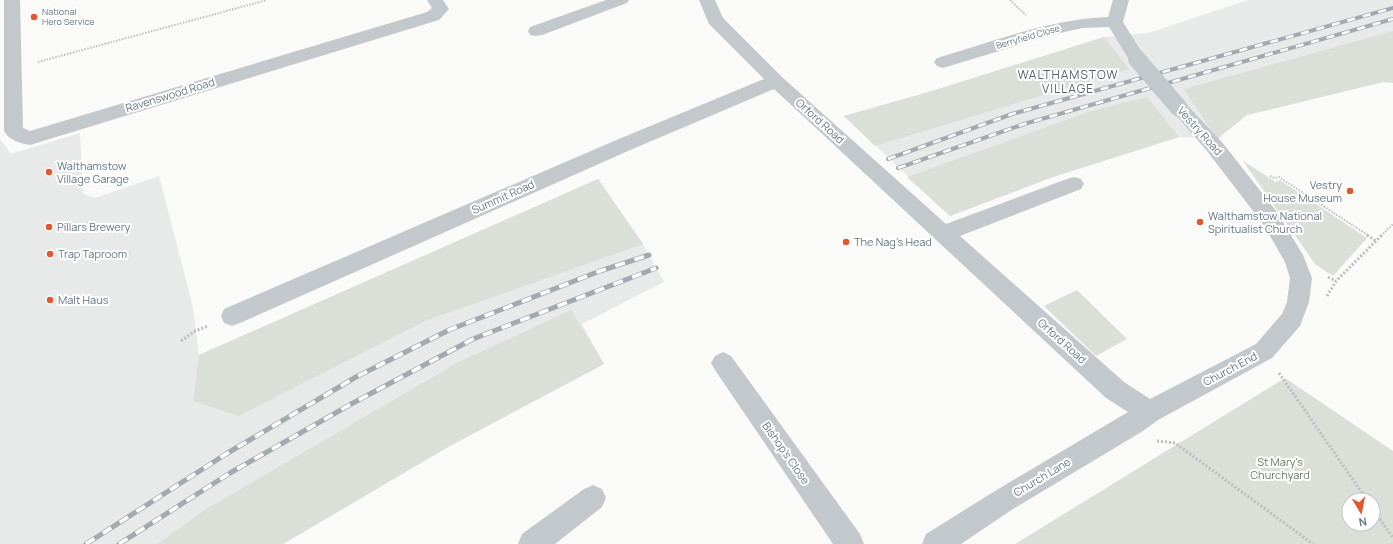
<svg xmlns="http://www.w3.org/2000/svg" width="1393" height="544" font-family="Manrope,sans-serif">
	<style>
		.built { fill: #e8e9e9 }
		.green { fill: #dadfd7; fill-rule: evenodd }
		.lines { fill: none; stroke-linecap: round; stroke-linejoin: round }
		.path-far1 { stroke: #bbbfc2; stroke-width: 2; stroke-dasharray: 1.5 1.5; stroke-linecap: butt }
		.path { stroke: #bbbfc2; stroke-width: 3; stroke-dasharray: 2 2; stroke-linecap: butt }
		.minor { fill: #c3c8cc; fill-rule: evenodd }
		.rail-far1-casing { stroke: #a2aab0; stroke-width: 4 }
		.rail-casing { stroke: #a2aab0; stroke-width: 5 }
		.rail-far1 { stroke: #fff; stroke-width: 2.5; stroke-dasharray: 8; stroke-linecap: butt }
		.rail { stroke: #fff; stroke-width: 3.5; stroke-dasharray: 10; stroke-linecap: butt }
		.minor-bridge { stroke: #c3c8cc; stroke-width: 18 }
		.poi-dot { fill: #e4572e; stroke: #fff; stroke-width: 1.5 }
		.labels { text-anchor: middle; stroke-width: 4; stroke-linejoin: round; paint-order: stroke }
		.far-poi-label { font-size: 9px; fill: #657683; stroke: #fff; text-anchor: start }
		.far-street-label { font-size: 9px; fill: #657683; stroke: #fff }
		.street-label { font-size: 11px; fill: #657683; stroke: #fff }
		.poi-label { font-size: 11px; fill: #657683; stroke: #fff; text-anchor: start }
		.park-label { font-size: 11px; fill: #687a64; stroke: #fff }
		.neighbourhood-label { font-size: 12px; letter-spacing: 1px; fill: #57646e; stroke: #fff }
	</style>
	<rect width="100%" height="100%" fill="#fafaf8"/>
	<path class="built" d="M 1248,0 L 1393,0 L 1393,83 L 1383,82 L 1247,115 L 1217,139 L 1179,137 L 1053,177 L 950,216 L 844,116 L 932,91 L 1104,37 L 1148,33 Z
		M 80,133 L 83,194 L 95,198 L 159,176 L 193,307 L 199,355 L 598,179 L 643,244 L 664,282 L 582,324 L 604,364 L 448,447 L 283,544 L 0,544 L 0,139 L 11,154 Z"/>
	<path class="green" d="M 1393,31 L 1393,83 L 1383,82 L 1247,115 L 1217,139 L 1184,89 Z
		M 1104,37 L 1129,69 L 875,146 L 844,116 L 932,91 Z
		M 1147,97 L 1179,137 L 1053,177 L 950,216 L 907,177 L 1091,111 Z
		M 1243,161 L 1276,182 L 1280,180 L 1367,238 L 1333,276 L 1315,264 Z
		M 598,179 L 643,244 L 425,321 L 239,416 L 193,401 L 199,355 Z
		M 1077,290 L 1127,339 L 1096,356 L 1044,306 Z
		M 571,310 L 604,364 L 448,447 L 283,544 L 158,544 L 203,511 L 457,363 Z
		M 1285,378 L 1393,451 L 1393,544 L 1015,544 ZM 1349,500 L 1373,500 L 1373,524 L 1349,524 Z"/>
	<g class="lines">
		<path class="path-far1" d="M 1010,0 L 1026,15
			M 38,62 L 267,0
			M 1270,176 L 1274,178 L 1279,177 L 1369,236
			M 1381,236 L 1393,224"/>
		<path class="path" d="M 1367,235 L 1376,241
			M 1328,277 L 1336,281
			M 1327,296 L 1336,281 L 1382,235
			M 181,341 L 195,331 L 208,326
			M 1279,373 L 1367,500
			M 1157,441 L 1175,443 L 1313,544
			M 1373,509 L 1393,538"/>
		<path class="minor" d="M 4,0 L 20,0 L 23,128 L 30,131 L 427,12 L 432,8 L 427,0 L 443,0 L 449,9 L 439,20 L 30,145 C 20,143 10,141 4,131 Z
			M 606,0 L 629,0 L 627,3 L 542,35 L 536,36 L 530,35 L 528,31 L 530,27 Z
			M 699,0 L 715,0 L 723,18 L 782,77 L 946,224 L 1067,179 L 1074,177 L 1081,179 L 1084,184 L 1081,189 L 960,236 L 1124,382 L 1150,399 L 1256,344 L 1282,314 L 1287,302 L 1290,278 L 1285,262 L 1263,224 L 1207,151 L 1170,108 L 1172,104 L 1179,102 L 1186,104 L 1221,141 L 1277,212 L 1303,255 L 1312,278 L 1309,302 L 1300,326 L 1272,358 L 1158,420 L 1143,431 L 1013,509 L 961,544 L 922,544 L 926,534 L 995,491 L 1128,412 L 1106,398 L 774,89 L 628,151 L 240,323 L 232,326 L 224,323 L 221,316 L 224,309 L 614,141 L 764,79 L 709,24 Z
			M 1113,0 L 1129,0 L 1123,22 L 1146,59 L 1143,63 L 1137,65 L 1131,63 L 1109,27 L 1082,28 L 1048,36 L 943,68 L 937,66 L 934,62 L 937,58 C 992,42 1050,19 1108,17 Z
			M 723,352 L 731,356 L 860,534 L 864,544 L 833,544 L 715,370 L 711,363 L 715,356 Z
			M 593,485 L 602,489 L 606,498 L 602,507 L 555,544 L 518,544 L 522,534 L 584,489 Z"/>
		<defs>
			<path id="rail-far1" d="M 888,159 L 1012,114 L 1393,8
				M 898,168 L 1024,124 L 1393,19"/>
			<path id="rail" d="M 86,544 L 226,454 L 356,377 L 449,330 L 600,271 L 649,255
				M 119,544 L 230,473 L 353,403 L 473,339 L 656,268"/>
		</defs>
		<use href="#rail-far1" class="rail-far1-casing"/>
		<use href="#rail" class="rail-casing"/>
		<use href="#rail-far1" class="rail-far1"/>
		<use href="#rail" class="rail"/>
		<path class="minor-bridge" d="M 1137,59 L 1179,108"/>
	</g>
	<g class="poi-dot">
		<circle cx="34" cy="17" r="4"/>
		<circle cx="49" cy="172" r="4"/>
		<circle cx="1350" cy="191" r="4"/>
		<circle cx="1200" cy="222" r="4"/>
		<circle cx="49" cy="227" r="4"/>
		<circle cx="846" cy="242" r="4"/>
		<circle cx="50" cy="254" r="4"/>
		<circle cx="50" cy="300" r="4"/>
	</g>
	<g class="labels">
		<g class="far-poi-label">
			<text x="42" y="15">National<tspan x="42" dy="10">Hero Service</tspan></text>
		</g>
		<g class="far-street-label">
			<text transform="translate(1028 37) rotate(-16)" y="3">Berryfield Close</text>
		</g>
		<g class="street-label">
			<text transform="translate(170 95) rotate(-17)" y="4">Ravenswood Road</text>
			<text transform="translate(820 121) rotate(42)" y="4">Orford Road</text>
			<text transform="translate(1200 131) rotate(48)" y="4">Vestry Road</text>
			<text transform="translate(503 197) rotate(-24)" y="4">Summit Road</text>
			<text transform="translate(1062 341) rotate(42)" y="4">Orford Road</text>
			<text transform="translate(1230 369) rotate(-28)" y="4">Church End</text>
			<text transform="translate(786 453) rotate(55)" y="4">Bishop's Close</text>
			<text transform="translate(1042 477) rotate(-31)" y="4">Church Lane</text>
		</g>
		<g class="poi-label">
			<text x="57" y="170">Walthamstow<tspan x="57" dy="13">Village Garage</tspan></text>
			<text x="1342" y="189" text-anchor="end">Vestry<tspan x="1342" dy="13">House Museum</tspan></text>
			<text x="1208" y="220">Walthamstow National<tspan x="1208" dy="13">Spiritualist Church</tspan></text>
			<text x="57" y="231">Pillars Brewery</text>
			<text x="854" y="246">The Nag's Head</text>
			<text x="58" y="258">Trap Taproom</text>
			<text x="58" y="304">Malt Haus</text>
		</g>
		<g class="park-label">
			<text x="1280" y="466">St Mary's<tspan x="1280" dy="13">Churchyard</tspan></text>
		</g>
		<g class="neighbourhood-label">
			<text x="1068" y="79">WALTHAMSTOW<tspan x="1068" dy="14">VILLAGE</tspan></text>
		</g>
	</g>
	<g transform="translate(1361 512) rotate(170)"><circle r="19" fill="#ffffff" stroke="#c1c8cd"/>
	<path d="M0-3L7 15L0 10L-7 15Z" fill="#e4572e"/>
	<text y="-6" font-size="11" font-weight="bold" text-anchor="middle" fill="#657683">N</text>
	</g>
</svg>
